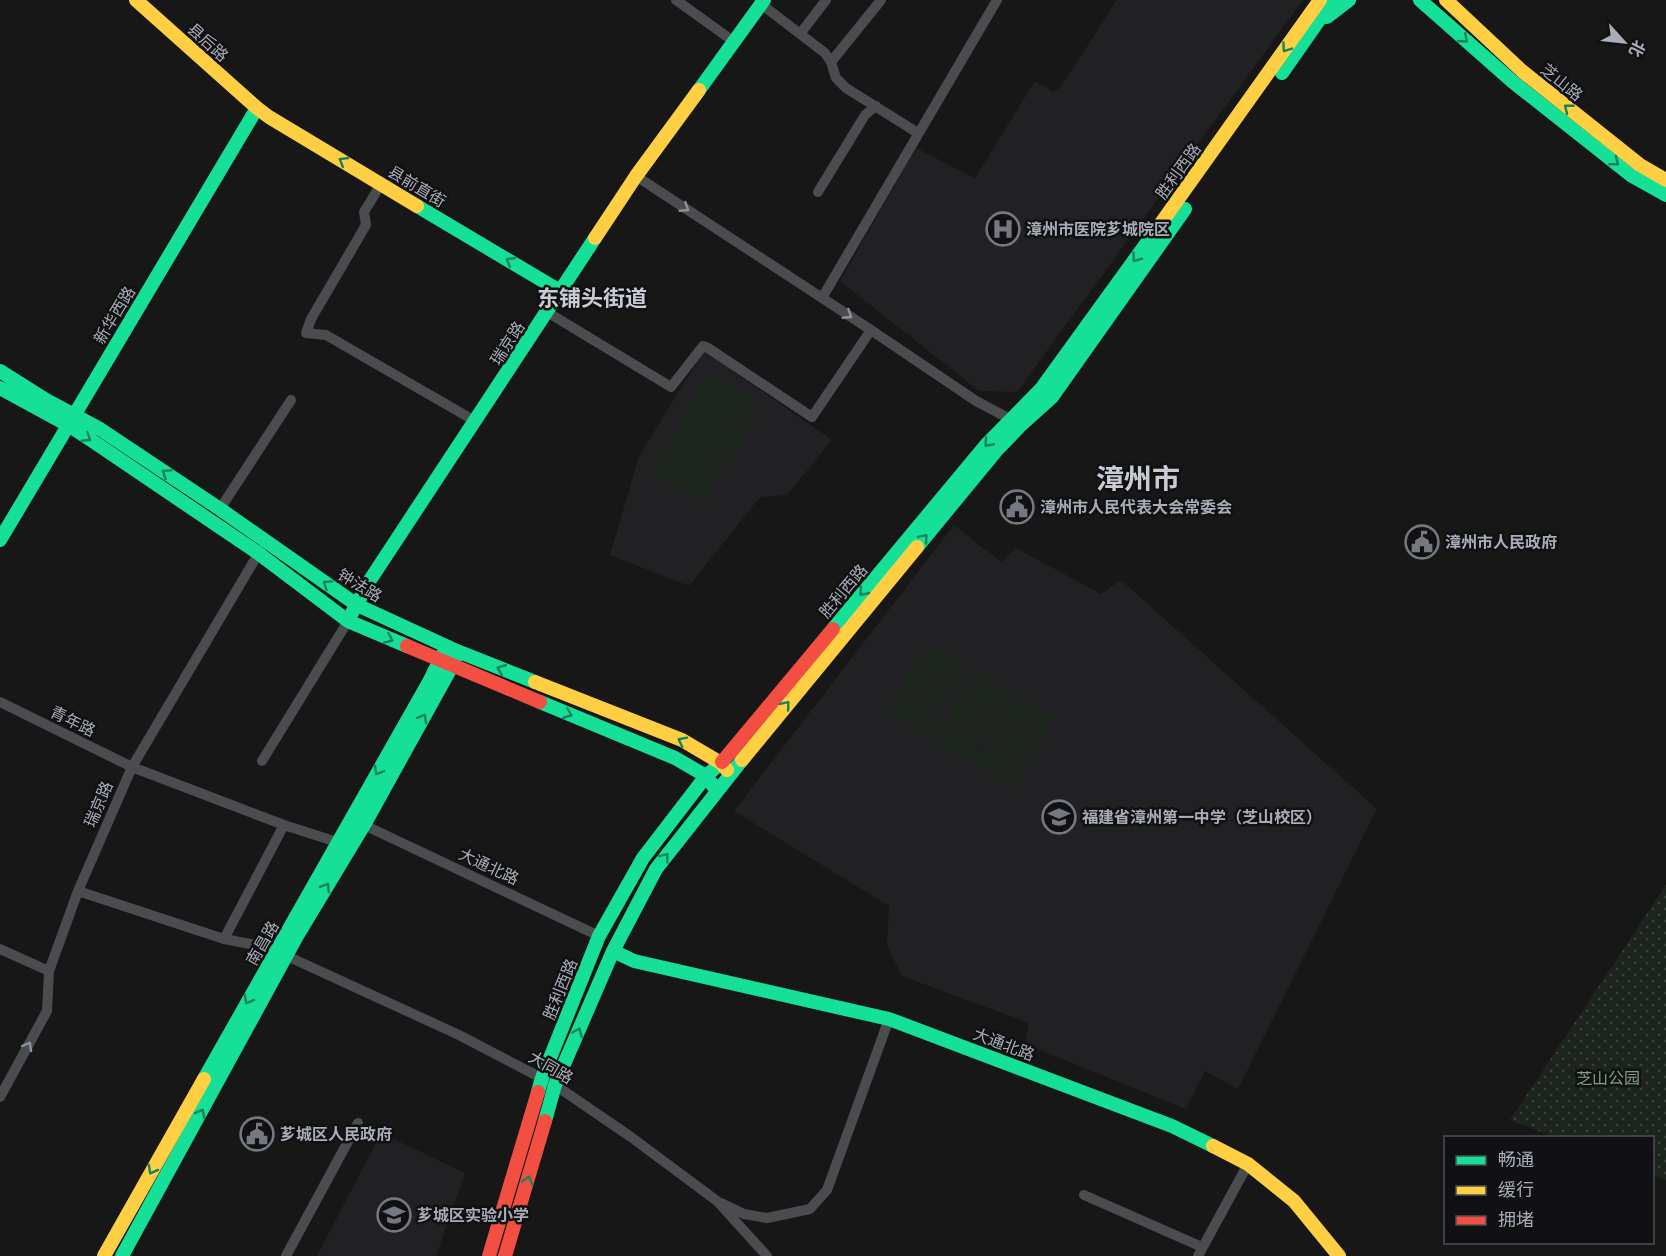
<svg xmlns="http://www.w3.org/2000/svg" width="1666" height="1256" font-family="'PT Sans Narrow','Noto Sans SC',sans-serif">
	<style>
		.built { fill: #212123 }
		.park { fill: url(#park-dots) }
		.garden { fill: #1d241e }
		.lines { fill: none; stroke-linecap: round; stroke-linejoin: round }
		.street { stroke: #4b4c50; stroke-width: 10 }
		.fast { stroke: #16e098; stroke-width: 14 }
		.slow { stroke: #ffcf43; stroke-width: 14 }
		.jam { stroke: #f24e42; stroke-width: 14 }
		.oneway { stroke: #14835c }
		.oneway2 { stroke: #8c9099 }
		.labels { text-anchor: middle; stroke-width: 5; stroke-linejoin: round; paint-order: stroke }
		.street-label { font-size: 16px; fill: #a8adb8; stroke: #111113 }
		.poi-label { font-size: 16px; font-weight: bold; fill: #a8adb8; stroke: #111113; text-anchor: start }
		.park-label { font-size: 16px; fill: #7fa381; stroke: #111113 }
		.district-label { font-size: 22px; font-weight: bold; fill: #c9ccd4; stroke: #111113 }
		.town-label { font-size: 28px; font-weight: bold; fill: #c9ccd4; stroke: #111113 }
	</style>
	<defs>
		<pattern id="park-dots" width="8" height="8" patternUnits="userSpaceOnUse" patternTransform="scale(1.5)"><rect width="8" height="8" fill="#1d241e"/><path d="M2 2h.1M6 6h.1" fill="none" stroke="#3b413d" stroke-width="1.8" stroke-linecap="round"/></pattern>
	</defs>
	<rect width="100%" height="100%" fill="#171717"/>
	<path class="built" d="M 1117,0 L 1303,0 L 1017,392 L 979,391 L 840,281 L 916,148 L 975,178 L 1035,81 L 1053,92 L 1060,88 Z
		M 704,351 L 832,440 L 787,495 L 760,497 L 689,586 L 610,555 L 639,456 Z
		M 954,525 L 1001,562 L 1016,548 L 1101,594 L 1121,580 L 1377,809 L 1238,1089 L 1205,1071 L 1186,1109 L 1025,1044 L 1029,1023 L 902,976 L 887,946 L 889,906 L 734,811 Z
		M 381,1133 L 465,1173 L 436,1256 L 317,1256 Z"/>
	<path class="park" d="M 1666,885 L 1666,1180 L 1653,1175 L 1652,1138 L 1555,1137 L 1510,1120 Z"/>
	<path class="garden" d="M 723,378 L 757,401 L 755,416 L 704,505 L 649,472 L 705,379 Z
		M 928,642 L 968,665 L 955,687 L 915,664 Z
		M 914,666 L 954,689 L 942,711 L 902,688 Z
		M 974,669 L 1014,693 L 1001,715 L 961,691 Z
		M 900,691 L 940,714 L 927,736 L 887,713 Z
		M 959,694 L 999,717 L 986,739 L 946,716 Z
		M 1016,694 L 1056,718 L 1043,740 L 1003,717 Z
		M 943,718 L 984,742 L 971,764 L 930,740 Z
		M 1002,720 L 1042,743 L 1029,765 L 989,741 Z
		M 986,743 L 1026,767 L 1013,789 L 973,765 Z"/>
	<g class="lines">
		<path class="street" d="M 676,0 L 733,41
			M 761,4 L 825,53 L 831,62 L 836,78 L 846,88 L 918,133
			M 800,34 L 826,0
			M 831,62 L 881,0
			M 636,176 L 871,330 L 976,401 L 1016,422
			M 381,184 L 364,212 L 366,225 L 311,319 L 306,333 L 326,335 L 475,421
			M 818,192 L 865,115 L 876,106
			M 822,298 L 997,0
			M 547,312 L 671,387 L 703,346 L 708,348 L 812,417 L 871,330
			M 220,509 L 291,400
			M 0,702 L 132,767 L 284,825 L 337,842
			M 262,761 L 348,621
			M 364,825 L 599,936
			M 78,891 L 224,939 L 277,949
			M 224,939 L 284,825
			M 0,949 L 49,971
			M 287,956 L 459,1035 L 555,1085 L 631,1137 L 717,1201 L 767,1256
			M 0,1097 L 47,1011 L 49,971 L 78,891 L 132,767 L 261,549
			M 1084,1195 L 1202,1247
			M 721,1203 L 744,1214 L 767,1218 L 810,1209 L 827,1190 L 889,1019
			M 286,1256 L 358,1123
			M 1198,1256 L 1248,1164"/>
		<path class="fast" d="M 1420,0 L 1513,82 L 1632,176 L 1666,195
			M 1327,17 L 1349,0
			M 1282,73 L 1333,0
			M 699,90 L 764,0
			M 417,206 L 560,291
			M 0,371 L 46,400 L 100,429 L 220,509 L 357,605 L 457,651 L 535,682
			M 0,388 L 68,425 L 94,442 L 258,553 L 348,621 L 407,646
			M 0,540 L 257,108
			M 917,547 L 996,451 L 1022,424 L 1052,397 L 1185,209
			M 352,613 L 370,580 L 595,238
			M 833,629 L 986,445 L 1041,389 L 1159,226
			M 540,702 L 675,758 L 706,776 L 717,791
			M 613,951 L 634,961 L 889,1019 L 1172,1126 L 1213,1146
			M 204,1079 L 429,682 L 443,654
			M 538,1092 L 542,1078 L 599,936 L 643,858 L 706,776 L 722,762
			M 545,1121 L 555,1085 L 613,951 L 656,869 L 742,760
			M 122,1256 L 297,936 L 364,825 L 452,666 L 455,658"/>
		<path class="slow" d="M 136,0 L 257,108 L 269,117 L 417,206
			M 1446,0 L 1522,71 L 1640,165 L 1666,180
			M 1159,226 L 1320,0
			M 595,238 L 636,176 L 699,90
			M 535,682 L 682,740 L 721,763 L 727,770
			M 742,760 L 917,547
			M 1213,1146 L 1248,1164 L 1294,1201 L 1339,1256
			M 104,1256 L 204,1079"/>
		<path class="jam" d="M 407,646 L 540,702
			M 722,762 L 833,629
			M 489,1256 L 538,1092
			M 505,1256 L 545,1121"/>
	</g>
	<defs><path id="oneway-chevron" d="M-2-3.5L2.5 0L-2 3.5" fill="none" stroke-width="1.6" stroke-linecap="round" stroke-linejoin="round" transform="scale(1.5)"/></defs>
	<g class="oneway">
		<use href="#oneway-chevron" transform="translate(1464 39) rotate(41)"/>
		<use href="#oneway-chevron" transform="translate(1286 48) rotate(125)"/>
		<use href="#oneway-chevron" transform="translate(1568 108) rotate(-141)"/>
		<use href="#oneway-chevron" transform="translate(343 161) rotate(-149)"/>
		<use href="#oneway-chevron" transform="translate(1615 162) rotate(38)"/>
		<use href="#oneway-chevron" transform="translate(1136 258) rotate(126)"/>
		<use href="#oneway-chevron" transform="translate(510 261) rotate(-149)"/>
		<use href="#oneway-chevron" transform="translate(87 438) rotate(33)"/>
		<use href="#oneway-chevron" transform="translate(988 443) rotate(132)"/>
		<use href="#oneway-chevron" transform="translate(166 473) rotate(-146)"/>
		<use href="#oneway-chevron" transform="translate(924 538) rotate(-50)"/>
		<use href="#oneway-chevron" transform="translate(327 584) rotate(-145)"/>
		<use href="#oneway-chevron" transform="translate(863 592) rotate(130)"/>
		<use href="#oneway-chevron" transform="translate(389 639) rotate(24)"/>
		<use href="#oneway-chevron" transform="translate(501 669) rotate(-158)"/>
		<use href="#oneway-chevron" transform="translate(786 705) rotate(-50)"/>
		<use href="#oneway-chevron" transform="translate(568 714) rotate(22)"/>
		<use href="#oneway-chevron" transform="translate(423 718) rotate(-61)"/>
		<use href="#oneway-chevron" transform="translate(682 741) rotate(-153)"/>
		<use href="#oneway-chevron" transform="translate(378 771) rotate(120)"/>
		<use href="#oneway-chevron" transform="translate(665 857) rotate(-52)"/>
		<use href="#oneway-chevron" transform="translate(326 887) rotate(-59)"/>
		<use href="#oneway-chevron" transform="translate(248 1000) rotate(119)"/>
		<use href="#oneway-chevron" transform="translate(578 1032) rotate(-67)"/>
		<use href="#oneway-chevron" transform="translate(201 1113) rotate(-61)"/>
		<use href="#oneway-chevron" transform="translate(152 1170) rotate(119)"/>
		<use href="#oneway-chevron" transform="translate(528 1180) rotate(-74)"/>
	</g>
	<g class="oneway2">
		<use href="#oneway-chevron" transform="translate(685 208) rotate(33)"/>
		<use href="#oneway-chevron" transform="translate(848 315) rotate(33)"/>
		<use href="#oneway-chevron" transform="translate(28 1046) rotate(-61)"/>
	</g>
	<defs>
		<symbol id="hospital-ring" viewBox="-11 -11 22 22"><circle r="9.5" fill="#111113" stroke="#757880" stroke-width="1.5"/><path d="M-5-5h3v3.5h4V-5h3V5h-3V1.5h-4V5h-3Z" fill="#757880"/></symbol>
		<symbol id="civic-ring" viewBox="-11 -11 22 22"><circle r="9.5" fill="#111113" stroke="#757880" stroke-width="1.5"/><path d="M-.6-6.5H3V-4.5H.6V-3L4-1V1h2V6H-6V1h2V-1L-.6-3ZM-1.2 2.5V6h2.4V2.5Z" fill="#757880"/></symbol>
		<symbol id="school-ring" viewBox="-11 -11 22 22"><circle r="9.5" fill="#111113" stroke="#757880" stroke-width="1.5"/><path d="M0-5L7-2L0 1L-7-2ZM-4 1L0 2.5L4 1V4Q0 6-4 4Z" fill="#757880"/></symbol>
	</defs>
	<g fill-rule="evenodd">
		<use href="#hospital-ring" x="984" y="210" width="38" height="38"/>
		<use href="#civic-ring" x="998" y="488" width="38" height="38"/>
		<use href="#civic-ring" x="1403" y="523" width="38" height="38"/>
		<use href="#school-ring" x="1040" y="798" width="38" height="38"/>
		<use href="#civic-ring" x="238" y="1115" width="38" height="38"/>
		<use href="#school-ring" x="375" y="1196" width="38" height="38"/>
	</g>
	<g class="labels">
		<g class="street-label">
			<text transform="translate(208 42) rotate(42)" y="6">县后路</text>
			<text transform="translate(1562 82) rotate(39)" y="6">芝山路</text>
			<text transform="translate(1178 171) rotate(-54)" y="6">胜利西路</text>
			<text transform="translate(417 186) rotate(31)" y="6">县前直街</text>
			<text transform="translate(114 315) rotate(-59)" y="6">新华西路</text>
			<text transform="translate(507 343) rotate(-57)" y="6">瑞京路</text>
			<text transform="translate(360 585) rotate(31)" y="6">钟法路</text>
			<text transform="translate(843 591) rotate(-50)" y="6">胜利西路</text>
			<text transform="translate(73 721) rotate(26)" y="6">青年路</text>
			<text transform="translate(98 804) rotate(-67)" y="6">瑞京路</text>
			<text transform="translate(489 866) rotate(25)" y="6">大通北路</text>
			<text transform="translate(262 943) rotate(-60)" y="6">南昌路</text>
			<text transform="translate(560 989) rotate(-68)" y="6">胜利西路</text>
			<text transform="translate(1004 1044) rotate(21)" y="6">大通北路</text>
			<text transform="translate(551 1067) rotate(30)" y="6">大同路</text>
		</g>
		<g class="poi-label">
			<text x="1026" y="235">漳州市医院芗城院区</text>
			<text x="1040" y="513">漳州市人民代表大会常委会</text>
			<text x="1445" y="548">漳州市人民政府</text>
			<text x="1082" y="823">福建省漳州第一中学（芝山校区）</text>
			<text x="280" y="1140">芗城区人民政府</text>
			<text x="417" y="1221">芗城区实验小学</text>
		</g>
		<g class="park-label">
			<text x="1608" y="1084">芝山公园</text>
		</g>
		<g class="district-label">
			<text x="592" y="306">东铺头街道</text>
		</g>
		<g class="town-label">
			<text x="1138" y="489">漳州市</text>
		</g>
	</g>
	<rect x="1444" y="1136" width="210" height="108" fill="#111113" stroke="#4d4f55" stroke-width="1.5"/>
	<rect x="1456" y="1156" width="30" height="9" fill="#16e098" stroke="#4d4f55" stroke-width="1.5"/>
	<text x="1498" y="1166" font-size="18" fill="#a8adb8">畅通</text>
	<rect x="1456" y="1186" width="30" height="9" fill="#ffcf43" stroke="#4d4f55" stroke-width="1.5"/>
	<text x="1498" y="1196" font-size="18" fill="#a8adb8">缓行</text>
	<rect x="1456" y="1216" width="30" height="9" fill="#f24e42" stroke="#4d4f55" stroke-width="1.5"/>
	<text x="1498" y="1226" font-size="18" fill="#a8adb8">拥堵</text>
	<g transform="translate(1624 42) rotate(117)" stroke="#111113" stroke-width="4.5" paint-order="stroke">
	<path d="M0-4.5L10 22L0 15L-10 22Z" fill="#a8adb8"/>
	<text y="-9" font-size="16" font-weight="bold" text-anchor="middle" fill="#a8adb8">北</text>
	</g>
</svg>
